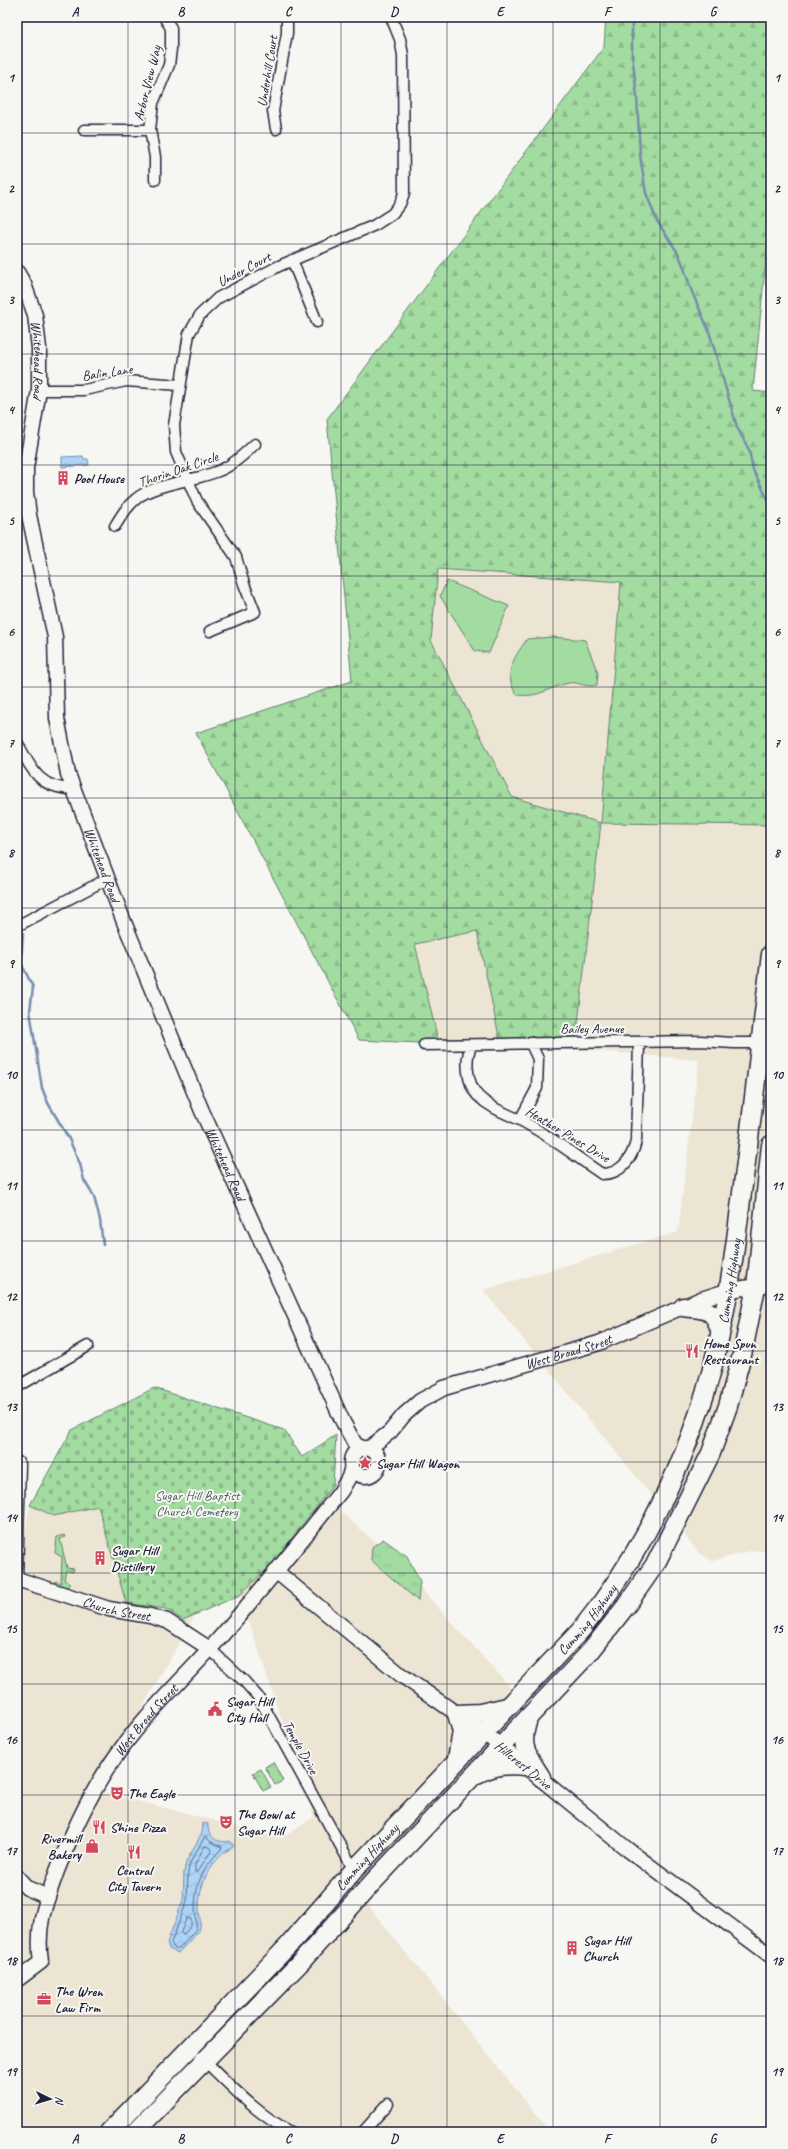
<svg xmlns="http://www.w3.org/2000/svg" width="788" height="2149" font-family="Caveat,sans-serif">
	<style>
		.built { fill: #ede5d4 }
		.grass { fill: url(#grass-tufts); stroke: #627f6e }
		.forest { fill: url(#forest-firs); stroke: #627f6e; fill-rule: evenodd }
		.cemetery { fill: url(#cemetery-stones); stroke: #627f6e }
		.pitch { fill: #a3dca1; stroke: #627f6e }
		.water { fill: url(#water-waves); stroke: #758dac }
		.lines { fill: none; stroke-linecap: round; stroke-linejoin: round }
		.shore { stroke: #5a6986; stroke-width: 1 }
		.stream { stroke: #758dac; stroke-width: 2.5 }
		.street-casing { stroke: #22223b; stroke-width: 13 }
		.secondary-casing { stroke: #22223b; stroke-width: 17 }
		.highway-casing { stroke: #22223b; stroke-width: 21 }
		.street { stroke: #f6f6f2; stroke-width: 10 }
		.secondary { stroke: #f6f6f2; stroke-width: 14 }
		.highway { stroke: #f6f6f2; stroke-width: 18 }
		.grid { fill: none; stroke: #22223b; stroke-width: 1; stroke-opacity: 0.55 }
		.labels { text-anchor: middle; stroke-width: 4; stroke-linejoin: round; paint-order: stroke }
		.street-label { font-size: 14px; fill: #22223b; stroke: #f6f6f2 }
		.poi-label { font-size: 14px; font-weight: bold; fill: #22223b; stroke: #f6f6f2; text-anchor: start }
		.park-label { font-size: 14px; fill: #495a5a; stroke: #f6f6f2 }
		.neatline { fill: none; stroke: #22223b; stroke-width: 1.5 }
		.grid-label { font-size: 13px; text-anchor: middle; font-weight: bold; fill: #22223b }
	</style>
	<defs>
		<pattern id="grass-tufts" width="24" height="20" patternUnits="userSpaceOnUse"><rect width="24" height="20" fill="#a3dca1"/><path d="M3 7l-1-3M5 7V3M7 7l1-3M15 17l-1-3M17 17v-4M19 17l1-3" fill="none" stroke="#8cbc8c"/></pattern>
		<pattern id="forest-firs" width="22" height="20" patternUnits="userSpaceOnUse"><rect width="22" height="20" fill="#a3dca1"/><path d="M5 1l3.5 6h-7zM16 11l3.5 6h-7z" fill="#8cbc8c"/></pattern>
		<pattern id="cemetery-stones" width="16" height="16" patternUnits="userSpaceOnUse"><rect width="16" height="16" fill="#a3dca1"/><path d="M2 7V4a2 2 0 0 1 4 0v3zM10 15v-3a2 2 0 0 1 4 0v3z" fill="#8cbc8c"/></pattern>
		<pattern id="water-waves" width="16" height="10" patternUnits="userSpaceOnUse"><rect width="16" height="10" fill="#add4f7"/><path d="M0 5q4-4 8 0t8 0" fill="none" stroke="#95b6d5"/></pattern>
	</defs>
	<rect width="100%" height="100%" fill="#f6f6f2"/>
	<filter id="ink" filterUnits="userSpaceOnUse"><feTurbulence type="fractalNoise" baseFrequency=".025" numOctaves="2"/><feDisplacementMap in="SourceGraphic" scale="8" xChannelSelector="R" yChannelSelector="G"/><feConvolveMatrix kernelMatrix="1 2 1 2 8 2 1 2 1" color-interpolation-filters="sRGB"/></filter>
	<g filter="url(#ink)">
		<path class="built" d="M 438,569 L 622,582 L 601,823 L 771,825 L 771,1552 L 755,1550 L 712,1561 L 699,1553 L 483,1290 L 678,1232 L 699,1060 L 575,1049 L 601,823 L 512,797 L 431,640 Z
			M 478,931 L 501,1046 L 439,1044 L 415,944 Z
			M 324,1497 L 394,1559 L 533,1712 L 354,1888 L 547,2128 L 542,2132 L 17,2132 L 17,1576 L 30,1505 L 54,1516 L 98,1506 L 126,1603 L 166,1609 L 183,1620 L 195,1615 L 95,1790 L 282,1838 L 314,1817 L 240,1595 L 271,1565 Z"/>
		<path class="grass" d="M 64,1535 L 66,1537 L 60,1539 L 67,1568 L 74,1569 L 73,1572 L 66,1570 L 64,1580 L 70,1583 L 66,1589 L 55,1584 L 55,1581 L 61,1583 L 62,1557 L 55,1553 L 57,1537 Z
			M 383,1539 L 407,1556 L 420,1581 L 418,1601 L 371,1560 L 372,1547 Z
			M 273,1762 L 283,1781 L 275,1785 L 265,1767 Z
			M 261,1769 L 271,1787 L 263,1791 L 253,1773 Z"/>
		<path class="forest" d="M 606,17 L 771,17 L 771,208 L 753,391 L 771,393 L 771,825 L 601,823 L 575,1049 L 501,1046 L 477,931 L 415,944 L 439,1044 L 359,1040 L 196,733 L 352,681 L 327,419 L 604,47 ZM 438,569 L 621,582 L 601,823 L 512,797 L 431,640 Z"/>
		<path class="cemetery" d="M 154,1388 L 284,1430 L 302,1457 L 336,1435 L 333,1485 L 271,1565 L 240,1595 L 183,1620 L 166,1609 L 126,1603 L 98,1506 L 54,1516 L 30,1505 L 72,1430 Z"/>
		<path class="pitch" d="M 447,581 L 509,606 L 489,653 L 475,651 L 440,596 Z
			M 553,637 L 585,640 L 598,673 L 597,685 C 584,688 577,681 569,683 C 548,687 541,698 517,695 C 502,673 514,658 527,639 Z"/>
		<path class="water" d="M 83,456 L 84,459 L 88,459 L 89,465 L 62,467 L 62,457 Z
			M 203,1823 L 208,1824 C 207,1837 218,1844 230,1841 L 234,1846 C 211,1860 200,1880 199,1907 C 199,1915 202,1924 199,1931 L 178,1953 L 169,1949 L 167,1943 L 183,1900 L 184,1872 L 186,1862 L 202,1833 Z"/>
		<g class="lines">
			<path class="shore" d="M 206,1837 L 211,1842 L 221,1846 L 222,1848 C 204,1867 196,1880 195,1907 C 195,1914 197,1922 196,1929 L 179,1949 L 175,1949 L 171,1943 L 187,1901 L 188,1872 L 190,1863 L 204,1838 Z
				M 205,1846 L 211,1848 L 212,1850 L 197,1872 L 195,1872 L 195,1865 Z
				M 187,1918 L 191,1919 L 191,1926 L 183,1935 L 181,1933 Z"/>
			<path class="stream" d="M 632,17 L 632,53 L 637,97 L 640,155 L 646,193 L 657,221 L 678,253 L 683,265 L 692,292 L 709,331 L 737,427 L 749,450 L 753,470 L 771,505
				M 23,933 L 21,963 L 33,987 L 30,1011 L 42,1088 L 48,1103 L 69,1139 L 80,1164 L 84,1180 L 94,1197 L 100,1220 L 103,1245"/>
			<defs>
				<path id="street" d="M 276,129 L 273,111 L 287,33 L 287,17
					M 84,130 L 150,130
					M 155,180 L 155,157 L 150,130 L 153,103 L 169,65 L 171,49 L 171,28 L 164,17
					M 292,260 L 317,322
					M 39,390 L 84,390 L 126,381 L 180,385
					M 115,526 C 121,516 127,506 136,499 C 154,483 199,481 223,469 C 236,463 245,453 255,444
					M 210,631 L 255,612 L 244,584 L 236,557 L 197,501 L 176,452 L 174,425 L 189,334 L 200,315 L 218,298 L 279,266 L 375,225 L 392,214 L 400,204 L 404,193 L 403,55 L 400,39 L 391,17
					M 17,742 C 31,768 38,788 72,789
					M 17,926 L 107,879
					M 424,1045 L 700,1041 L 734,1043 L 761,1043
					M 472,1045 C 464,1058 467,1084 478,1096 C 490,1108 505,1113 520,1120 C 549,1135 575,1156 602,1174 C 621,1174 632,1159 636,1141 L 639,1043
					M 520,1120 L 537,1088 L 538,1059 L 530,1042
					M 17,1387 L 88,1346
					M 17,1461 L 20,1464 L 17,1579
					M 210,1649 L 245,1682 L 259,1698 L 354,1870
					M 201,2057 C 229,2084 256,2114 291,2132
					M 363,2132 L 388,2104"/>
				<g id="secondary">
					<path id="s1" d="M 17,272 L 24,284 L 35,315 L 39,348 L 39,390 L 26,468 L 26,492 L 29,515 L 55,637 L 57,718 L 68,774 L 124,922 L 202,1111 L 343,1422 L 355,1444 L 363,1449"/>
					<circle cx="365" cy="1462" r="14"/>
					<path id="s2" d="M 368,1449 L 390,1432 L 404,1415 L 420,1401 L 444,1388 L 599,1343 L 701,1299 L 730,1290 L 771,1284"/>
					<path id="s3" d="M 277,1572 L 401,1675 L 483,1732 L 627,1849 L 771,1956"/>
					<path id="s4" d="M 17,1579 L 109,1609 L 150,1616 L 167,1621 L 210,1649"/>
					<path d="M 17,1877 L 27,1888 L 48,1897"/>
					<path id="s5" d="M 17,1980 L 41,1962 C 36,1925 45,1905 57,1871 C 73,1830 92,1789 118,1753 C 145,1715 179,1683 210,1649 C 255,1598 298,1545 341,1491 L 349,1477 L 352,1466"/>
				</g>
				<g id="highway">
					<path d="M 683,1307 C 705,1310 713,1307 720,1330"/>
					<path d="M 528,1719 C 519,1747 526,1753 541,1777"/>
					<path d="M 457,1759 L 462,1732 L 457,1714 L 480,1713 L 507,1707"/>
					<path d="M 477,1774 C 495,1765 507,1764 526,1766"/>
					<path id="s6" d="M 109,2132 L 289,1945 L 354,1870 L 580,1631 C 636,1562 678,1479 705,1394 C 724,1331 733,1266 741,1200 C 752,1119 761,1037 771,954"/>
					<path d="M 135,2132 L 300,1963 L 373,1882 L 590,1652 L 626,1606 L 656,1563 L 711,1453 L 728,1406 L 743,1351 L 756,1287 L 771,1145"/>
				</g>
			</defs>
			<use href="#street" class="street-casing"/>
			<use href="#secondary" class="secondary-casing"/>
			<use href="#highway" class="highway-casing"/>
			<use href="#street" class="street"/>
			<use href="#secondary" class="secondary"/>
			<use href="#highway" class="highway"/>
		</g>
	</g>
	<path class="grid" d="M 128,17 L 128,2132M 235,17 L 235,2132M 341,17 L 341,2132M 447,17 L 447,2132M 553,17 L 553,2132M 660,17 L 660,2132M 17,133 L 771,133M 17,244 L 771,244M 17,354 L 771,354M 17,465 L 771,465M 17,576 L 771,576M 17,687 L 771,687M 17,798 L 771,798M 17,908 L 771,908M 17,1019 L 771,1019M 17,1130 L 771,1130M 17,1241 L 771,1241M 17,1351 L 771,1351M 17,1462 L 771,1462M 17,1573 L 771,1573M 17,1684 L 771,1684M 17,1795 L 771,1795M 17,1905 L 771,1905M 17,2016 L 771,2016"/>
	<defs>
		<symbol id="building-bare" viewBox="-9 -9 18 18"><path d="M-4-6H4V6H1V3H-1V6H-4ZM-2.5-4.3h1.7v1.8h-1.7ZM.8-4.3h1.7v1.8H.8ZM-2.5-1h1.7V.8h-1.7ZM.8-1h1.7V.8H.8Z" fill="#d1495b" stroke="#f6f6f2" stroke-width="2.5" paint-order="stroke"/></symbol>
		<symbol id="restaurant-bare" viewBox="-9 -9 18 18"><path d="M-5-6h1v4h1v-4h1v4h1v-4h1v5L-1.5 .5V6h-2V.5L-5-1ZM5-6V6H3V1.5H1.5Q1.5-4 5-6Z" fill="#d1495b" stroke="#f6f6f2" stroke-width="2.5" paint-order="stroke"/></symbol>
		<symbol id="sight-bare" viewBox="-9 -9 18 18"><path d="M0-6L1.8-2.2L6-1.7L2.9 1.2L3.7 5.4L0 3.3L-3.7 5.4L-2.9 1.2L-6-1.7L-1.8-2.2Z" fill="#d1495b" stroke="#f6f6f2" stroke-width="2.5" paint-order="stroke"/></symbol>
		<symbol id="civic-bare" viewBox="-9 -9 18 18"><path d="M-.6-6.5H3V-4.5H.6V-3L4-1V1h2V6H-6V1h2V-1L-.6-3ZM-1.2 2.5V6h2.4V2.5Z" fill="#d1495b" stroke="#f6f6f2" stroke-width="2.5" paint-order="stroke"/></symbol>
		<symbol id="theatre-bare" viewBox="-9 -9 18 18"><path d="M-5-5.5Q0-4 5-5.5V0Q5 5 0 6Q-5 5-5 0ZM-3.3-2.5H-1v1.5H-3.3ZM1-2.5H3.3v1.5H1ZM-2.8 1Q0 5.5 2.8 1Z" fill="#d1495b" stroke="#f6f6f2" stroke-width="2.5" paint-order="stroke"/></symbol>
		<symbol id="shop-bare" viewBox="-9 -9 18 18"><path d="M-5-2.5h2.3a2.7 3.5 0 0 1 5.4 0H5L5.5 6h-11ZM-1.5-2.5h3a1.5 2.3 0 0 0-3 0Z" fill="#d1495b" stroke="#f6f6f2" stroke-width="2.5" paint-order="stroke"/></symbol>
		<symbol id="office-bare" viewBox="-9 -9 18 18"><path d="M-6-3h4V-5.5h4V-3h4V5H-6ZM-1-4.5V-3h2v-1.5ZM-6 0V1H6V0Z" fill="#d1495b" stroke="#f6f6f2" stroke-width="2.5" paint-order="stroke"/></symbol>
	</defs>
	<g fill-rule="evenodd">
		<use href="#building-bare" x="53" y="468" width="20" height="20"/>
		<use href="#restaurant-bare" x="682" y="1341" width="20" height="20"/>
		<use href="#sight-bare" x="355" y="1453" width="20" height="20"/>
		<use href="#building-bare" x="90" y="1548" width="20" height="20"/>
		<use href="#civic-bare" x="205" y="1699" width="20" height="20"/>
		<use href="#theatre-bare" x="107" y="1783" width="20" height="20"/>
		<use href="#theatre-bare" x="216" y="1812" width="20" height="20"/>
		<use href="#restaurant-bare" x="89" y="1817" width="20" height="20"/>
		<use href="#shop-bare" x="82" y="1836" width="20" height="20"/>
		<use href="#restaurant-bare" x="124" y="1842" width="20" height="20"/>
		<use href="#building-bare" x="562" y="1938" width="20" height="20"/>
		<use href="#office-bare" x="34" y="1989" width="20" height="20"/>
	</g>
	<g class="labels">
		<g class="street-label">
			<text transform="translate(267 71) rotate(-81)" y="5">Underhill Court</text>
			<text transform="translate(147 83) rotate(-76)" y="5">Arbor View Way</text>
			<text transform="translate(244 269) rotate(-28)" y="5">Under Court</text>
			<text dy="5" stroke="none"><textPath href="#s1" startOffset="92">Whitehead Road</textPath></text>
			<text transform="translate(107 372) rotate(-8)" y="5">Balin Lane</text>
			<text transform="translate(178 469) rotate(-19)" y="5">Thorin Oak Circle</text>
			<text dy="5" stroke="none"><textPath href="#s1" startOffset="608">Whitehead Road</textPath></text>
			<text x="592" y="1033">Bailey Avenue</text>
			<text transform="translate(568 1134) rotate(31)" y="5">Heather Pines Drive</text>
			<text dy="5" stroke="none"><textPath href="#s1" startOffset="932">Whitehead Road</textPath></text>
			<text dy="5" stroke="none"><textPath href="#s6" startOffset="1073">Cumming Highway</textPath></text>
			<text dy="5" stroke="none"><textPath href="#s2" startOffset="228">West Broad Street</textPath></text>
			<text dy="5" stroke="none"><textPath href="#s4" startOffset="104">Church Street</textPath></text>
			<text dy="5" stroke="none"><textPath href="#s6" startOffset="701">Cumming Highway</textPath></text>
			<text dy="5" stroke="none"><textPath href="#s5" startOffset="300">West Broad Street</textPath></text>
			<text transform="translate(301 1747) rotate(61)" y="5">Temple Drive</text>
			<text dy="5" stroke="none"><textPath href="#s3" startOffset="313">Hillcrest Drive</textPath></text>
			<text dy="5" stroke="none"><textPath href="#s6" startOffset="377">Cumming Highway</textPath></text>
		</g>
		<g class="poi-label">
			<text x="74" y="483">Pool House</text>
			<text x="703" y="1348">Home Spun<tspan x="703" dy="16">Restaurant</tspan></text>
			<text x="376" y="1468">Sugar Hill Wagon</text>
			<text x="111" y="1555">Sugar Hill<tspan x="111" dy="16">Distillery</tspan></text>
			<text x="226" y="1706">Sugar Hill<tspan x="226" dy="16">City Hall</tspan></text>
			<text x="128" y="1798">The Eagle</text>
			<text x="237" y="1819">The Bowl at<tspan x="237" dy="16">Sugar Hill</tspan></text>
			<text x="110" y="1832">Shine Pizza</text>
			<text x="81" y="1843" text-anchor="end">Rivermill<tspan x="81" dy="16">Bakery</tspan></text>
			<text x="134" y="1875" text-anchor="middle">Central<tspan x="134" dy="16">City Tavern</tspan></text>
			<text x="583" y="1945">Sugar Hill<tspan x="583" dy="16">Church</tspan></text>
			<text x="55" y="1996">The Wren<tspan x="55" dy="16">Law Firm</tspan></text>
		</g>
		<g class="park-label">
			<text x="197" y="1500">Sugar Hill Baptist<tspan x="197" dy="16">Church Cemetery</tspan></text>
		</g>
	</g>
	<rect width="788" height="2149" fill="none" stroke="#f6f6f2" stroke-width="44"/>
	<g transform="translate(50 2099) rotate(95)" stroke="#f6f6f2" stroke-width="3" paint-order="stroke">
	<path d="M0-3L7 15L0 10L-7 15Z" fill="#22223b"/>
	<text y="-6" font-size="11" font-weight="bold" text-anchor="middle" fill="#22223b">N</text>
	</g>
	<rect x="22" y="22" width="744" height="2105" class="neatline"/>
	<g class="grid-label">
		<text x="75" y="16">A</text>
		<text x="181" y="16">B</text>
		<text x="288" y="16">C</text>
		<text x="394" y="16">D</text>
		<text x="500" y="16">E</text>
		<text x="607" y="16">F</text>
		<text x="713" y="16">G</text>
		<text x="11" y="82">1</text>
		<text x="777" y="82">1</text>
		<text x="11" y="193">2</text>
		<text x="777" y="193">2</text>
		<text x="11" y="304">3</text>
		<text x="777" y="304">3</text>
		<text x="11" y="414">4</text>
		<text x="777" y="414">4</text>
		<text x="11" y="525">5</text>
		<text x="777" y="525">5</text>
		<text x="11" y="636">6</text>
		<text x="777" y="636">6</text>
		<text x="11" y="747">7</text>
		<text x="777" y="747">7</text>
		<text x="11" y="857">8</text>
		<text x="777" y="857">8</text>
		<text x="11" y="968">9</text>
		<text x="777" y="968">9</text>
		<text x="11" y="1079">10</text>
		<text x="777" y="1079">10</text>
		<text x="11" y="1190">11</text>
		<text x="777" y="1190">11</text>
		<text x="11" y="1301">12</text>
		<text x="777" y="1301">12</text>
		<text x="11" y="1411">13</text>
		<text x="777" y="1411">13</text>
		<text x="11" y="1522">14</text>
		<text x="777" y="1522">14</text>
		<text x="11" y="1633">15</text>
		<text x="777" y="1633">15</text>
		<text x="11" y="1744">16</text>
		<text x="777" y="1744">16</text>
		<text x="11" y="1855">17</text>
		<text x="777" y="1855">17</text>
		<text x="11" y="1965">18</text>
		<text x="777" y="1965">18</text>
		<text x="11" y="2076">19</text>
		<text x="777" y="2076">19</text>
		<text x="75" y="2143">A</text>
		<text x="181" y="2143">B</text>
		<text x="288" y="2143">C</text>
		<text x="394" y="2143">D</text>
		<text x="500" y="2143">E</text>
		<text x="607" y="2143">F</text>
		<text x="713" y="2143">G</text>
	</g>
</svg>
